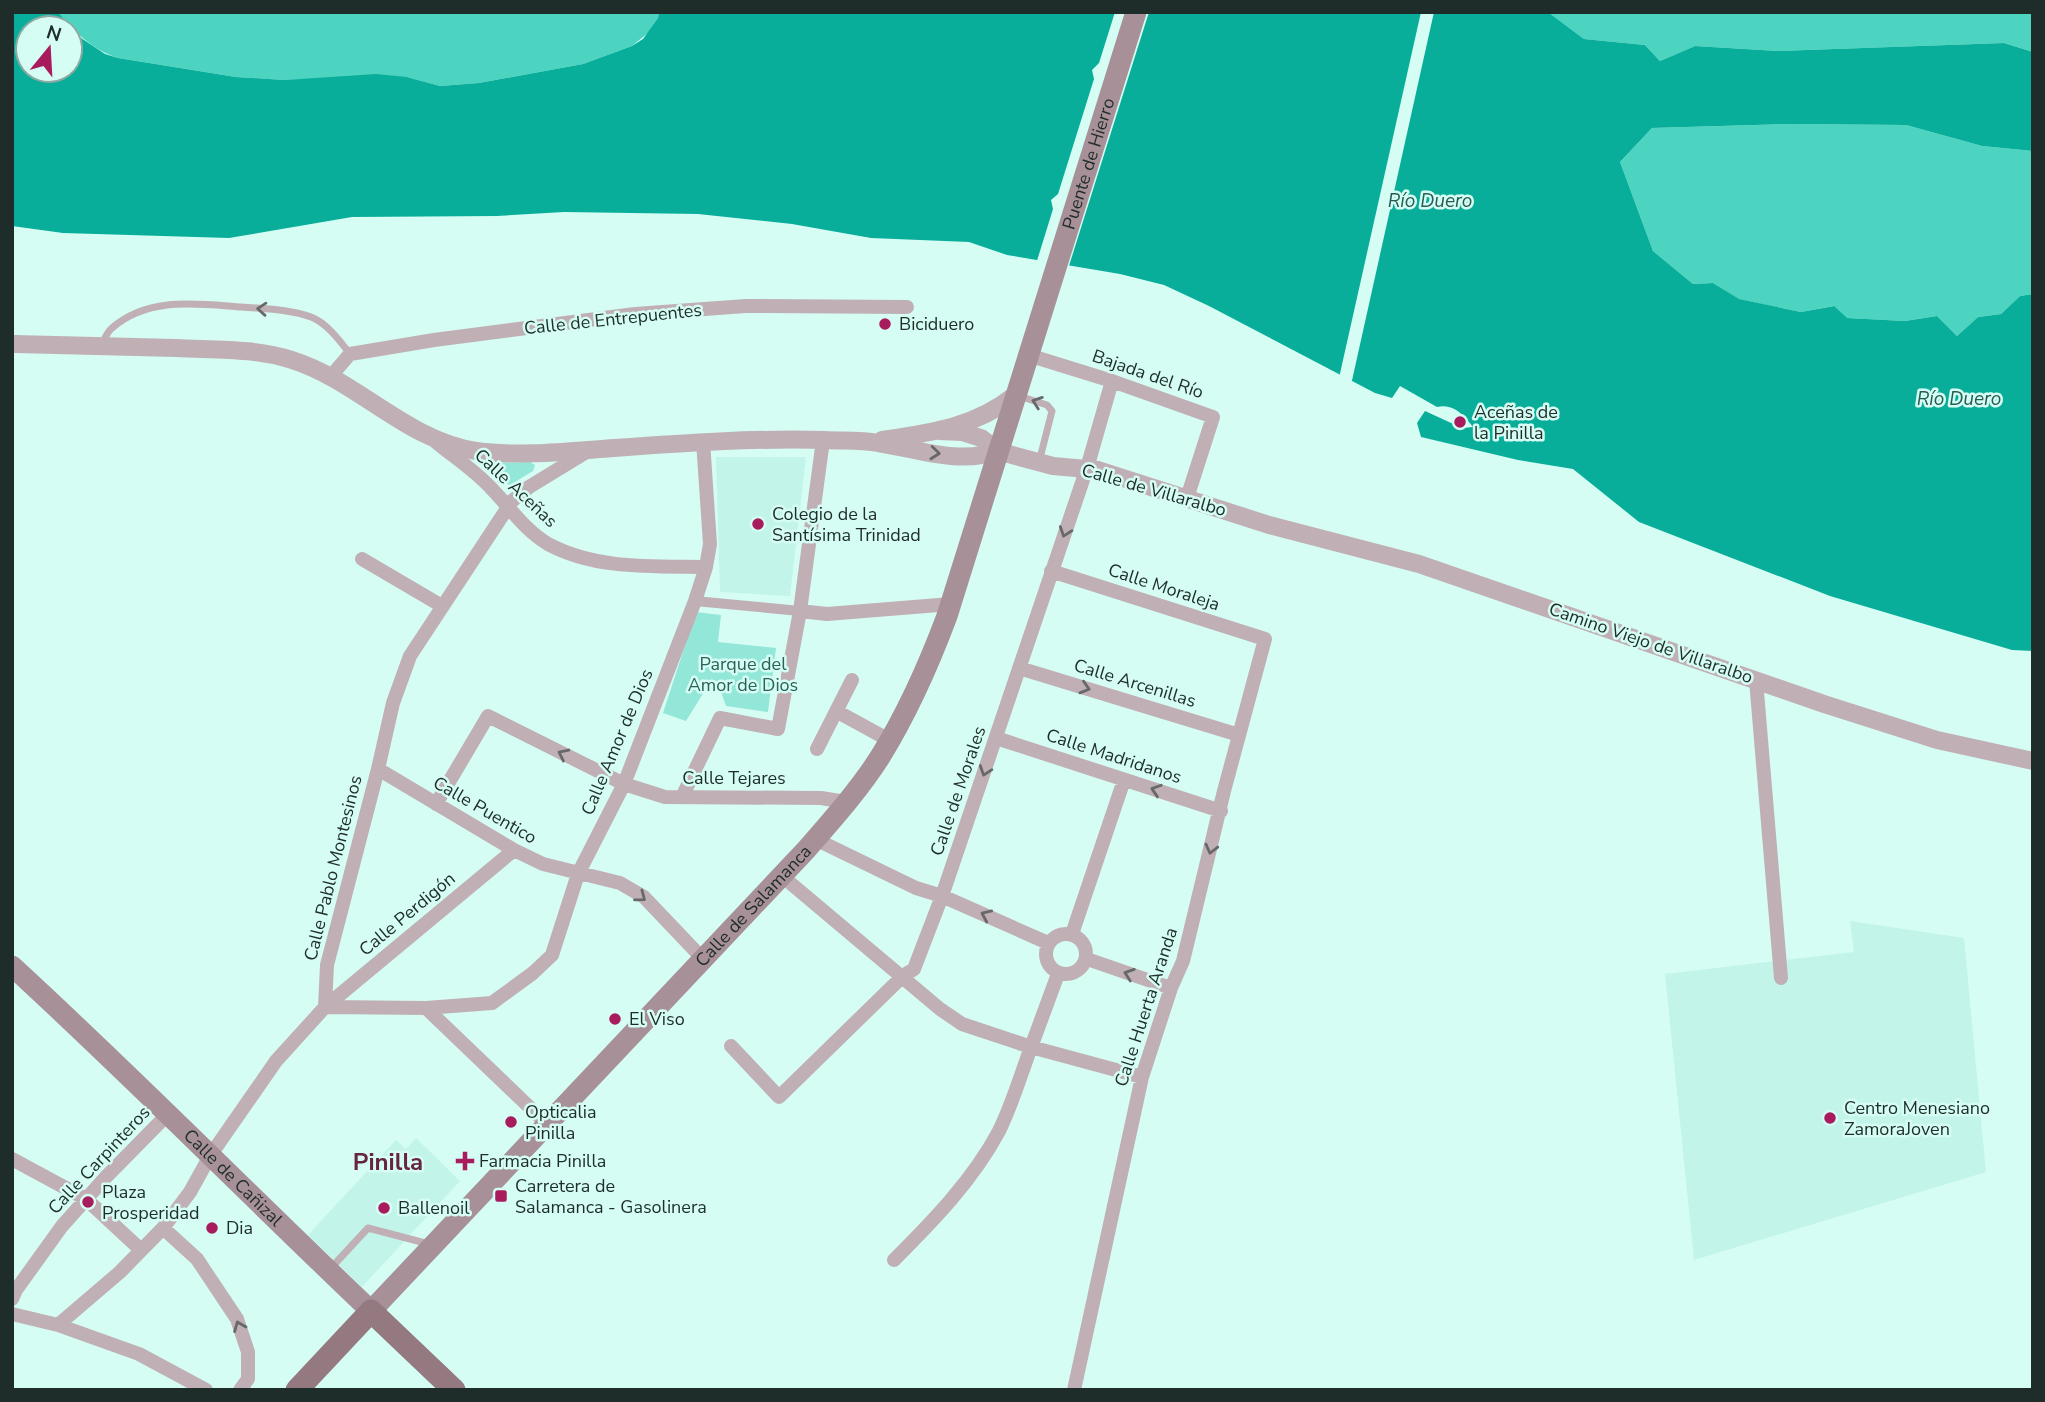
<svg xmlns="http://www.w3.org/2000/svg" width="2045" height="1402" font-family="'Nunito Sans',sans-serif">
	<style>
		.built { fill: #c2f4ea }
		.green { fill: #93e7d8 }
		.forest { fill: #4dd4c0 }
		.water { fill: #09ae9b; fill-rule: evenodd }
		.pier { fill: #d5fdf4 }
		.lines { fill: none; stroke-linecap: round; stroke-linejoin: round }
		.service { stroke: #c0b0b5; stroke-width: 7 }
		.pedestrian { stroke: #c0b0b5; stroke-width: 10 }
		.minor { stroke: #c0b0b5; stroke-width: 14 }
		.tertiary { stroke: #c0b0b5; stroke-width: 18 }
		.secondary { stroke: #a79097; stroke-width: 21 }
		.primary { stroke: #957981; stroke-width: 23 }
		.oneway { stroke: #676869 }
		.poi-dot { fill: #a81b5c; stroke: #d5fdf4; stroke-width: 2.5 }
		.labels { text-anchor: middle; stroke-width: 5; stroke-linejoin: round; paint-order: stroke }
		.street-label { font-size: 18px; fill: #1e2d2a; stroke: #d5fdf4 }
		.poi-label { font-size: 18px; fill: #1e2d2a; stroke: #d5fdf4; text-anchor: start }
		.park-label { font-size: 18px; fill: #2a6158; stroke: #d5fdf4 }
		.water-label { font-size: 19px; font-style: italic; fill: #255c53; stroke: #d5fdf4 }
		.district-label { font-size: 24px; font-weight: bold; fill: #67243e; stroke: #d5fdf4 }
	</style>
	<rect width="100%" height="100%" fill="#d5fdf4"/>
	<path class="built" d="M 716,457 L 806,457 L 790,596 L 720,592 Z
		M 1850,921 L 1964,938 L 1986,1172 L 1694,1260 L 1665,974 L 1854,952 Z
		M 416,1138 L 460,1181 L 362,1287 L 308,1235 L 396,1140 L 406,1149 Z"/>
	<path class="green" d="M 530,462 L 535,465 L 533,471 L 510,485 L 505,483 L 492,469 L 493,465 L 497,463 Z
		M 696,612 L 721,615 L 718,642 L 776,648 L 768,712 L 726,706 L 721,692 L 707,687 L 686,721 L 663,713 Z"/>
	<path class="forest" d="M 58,12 L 659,12 L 658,18 L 649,32 L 632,46 L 583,64 L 479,83 L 440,86 L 407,77 L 285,80 L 236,77 L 118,58 C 91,49 76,33 58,12 Z
		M 1548,12 L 2033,12 L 2033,52 L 2004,43 L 1778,51 L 1695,46 L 1660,61 L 1645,45 L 1584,39 Z
		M 1790,124 L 1906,125 L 1982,146 L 2033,151 L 2033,294 L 2020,296 L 2001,314 L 1978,317 L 1957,336 L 1937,316 L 1905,321 L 1846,318 L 1833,306 L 1801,312 L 1738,299 L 1713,283 L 1693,284 L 1653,251 L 1620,162 L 1652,128 Z"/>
	<path class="water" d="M 12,12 L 58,12 L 78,36 L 105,54 L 118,58 L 236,77 L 285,80 L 376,74 L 407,77 L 440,86 L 479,83 L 583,64 L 632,46 L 643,39 L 658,18 L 659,12 L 1548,12 L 1584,39 L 1645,45 L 1660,61 L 1695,46 L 1778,51 L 2004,43 L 2033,52 L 2033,151 L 1982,146 L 1906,125 L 1790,124 L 1652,128 L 1620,162 L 1653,251 L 1693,284 L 1713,283 L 1739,299 L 1801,312 L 1834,306 L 1847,318 L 1905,321 L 1937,316 L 1957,336 L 1978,317 L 2001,314 L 2020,296 L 2033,294 L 2033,651 L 2012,650 L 1830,596 L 1639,522 L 1573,469 L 1518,460 L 1421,437 L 1417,423 L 1425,411 L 1462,428 L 1473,427 C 1464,415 1453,403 1437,407 L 1400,386 L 1392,398 L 1375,393 L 1209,306 L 1164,285 L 1120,274 L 1007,255 L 969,242 L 871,238 L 792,224 L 698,214 L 564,212 L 497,216 L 352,217 L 229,238 L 63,233 L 12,226 ZM 28,28 L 70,28 L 70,70 L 28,70 Z"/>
	<path class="pier" d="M 1115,12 L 1149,12 L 1068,269 L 1036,264 L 1053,209 L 1051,200 L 1058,194 L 1094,79 L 1092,70 L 1099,63 Z
		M 1421,12 L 1434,12 L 1351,385 L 1339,378 Z"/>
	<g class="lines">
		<path class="service" d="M 101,346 C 104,340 107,332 112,328 C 149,296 198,304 242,307 C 264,309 290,309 311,317 C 327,323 340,341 350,354
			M 1019,396 L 1047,405 L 1052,411 L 1039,462
			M 331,1268 L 368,1228 L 429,1244"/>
		<path class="pedestrian" d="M 695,601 L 800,611"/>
		<path class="minor" d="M 1028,355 L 1112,381 L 1213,417 L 1187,498
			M 331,376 L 350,354 L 434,340 L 635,314 L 746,306 L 907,307
			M 436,442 C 454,457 474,470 490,487 C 509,506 524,530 548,544 C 596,570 654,566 706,567
			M 362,559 L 442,606
			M 1051,571 L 1265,639 L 1224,791 L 1183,961 L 1171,988 L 1142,1077 L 1074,1390
			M 800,611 L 827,614 L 951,604
			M 1019,668 L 1239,735
			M 1756,680 L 1781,978
			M 836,711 L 889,740
			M 996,738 L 1221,811
			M 817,749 L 852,680
			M 378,769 L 514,850 L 543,864 L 620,883 L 644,897 L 703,959
			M 682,797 L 720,718 L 778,729 L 800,611 L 823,440
			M 436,804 L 488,716 L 624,784 L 665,797 L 821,798 L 846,802
			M 815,839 L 916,888 L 942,896 L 1048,943
			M 782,876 L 940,1009 L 962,1024 L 1031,1047 L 1142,1077
			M1046 954a20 20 0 1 1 40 0a20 20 0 1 1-40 0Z
			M 1072,934 L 1124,780
			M 1087,959 L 1171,988
			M 325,1007 L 426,1008 L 492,1003 L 533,973 L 552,955 L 578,874 L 624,784 L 695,601 L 706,567 L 710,544 L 703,441
			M 325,1007 L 327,965 L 378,769 L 393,703 L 410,656 L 512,501 L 529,487 L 588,451
			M 426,1008 L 547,1124
			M 731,1046 L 779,1097 L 903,976 L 914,969 L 942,896 L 1087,468 L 1112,381
			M 12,1159 L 86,1199 L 141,1250
			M 163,1228 L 197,1259 L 237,1319 L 248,1352 L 248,1379 L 240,1390
			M 894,1260 C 933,1221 973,1180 999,1131 C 1012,1105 1020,1077 1030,1050 C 1039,1025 1049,999 1058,974
			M 12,1299 L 16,1290 L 62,1226 L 105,1178 L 167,1115
			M 12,1314 L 58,1325 L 139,1354 L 206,1390
			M 58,1325 L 120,1272 L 163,1228 L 190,1192 L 210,1156 L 276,1061 L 325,1007 L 514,850"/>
		<path class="tertiary" d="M 12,344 C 67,345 122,347 176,348 C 214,350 256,348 292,360 C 358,381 406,440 476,451 C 518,457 571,451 614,448 C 684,443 755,438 825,440 C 843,441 861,440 878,443 C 918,449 959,465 998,451
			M 939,431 L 962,432 L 981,438 L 998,451 L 1023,458 L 1053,466 L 1098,470 L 1269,525 L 1419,564 L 1824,704 L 1937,740 L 2033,761
			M 882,440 C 930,433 976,427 1015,395"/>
		<path class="secondary" id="s1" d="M 12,966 C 134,1078 251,1197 371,1311 L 806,850 C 832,820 859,790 880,757 C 908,712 929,664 947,616 L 1136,12"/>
		<path class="primary" d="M 297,1390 L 371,1311 L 454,1390"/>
	</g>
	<defs><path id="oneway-chevron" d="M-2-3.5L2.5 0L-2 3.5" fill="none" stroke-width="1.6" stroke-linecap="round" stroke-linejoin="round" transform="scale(1.75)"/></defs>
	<g class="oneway">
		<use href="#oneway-chevron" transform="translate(262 309) rotate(-176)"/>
		<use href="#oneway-chevron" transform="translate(1037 402) rotate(-161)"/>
		<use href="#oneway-chevron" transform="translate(935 453) rotate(6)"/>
		<use href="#oneway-chevron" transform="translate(1065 532) rotate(109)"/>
		<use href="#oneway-chevron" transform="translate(1085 688) rotate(17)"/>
		<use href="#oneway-chevron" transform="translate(563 754) rotate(-154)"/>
		<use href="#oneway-chevron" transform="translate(985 771) rotate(109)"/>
		<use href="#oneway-chevron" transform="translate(1156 790) rotate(-162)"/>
		<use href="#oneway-chevron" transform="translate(1211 849) rotate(104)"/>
		<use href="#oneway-chevron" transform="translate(641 897) rotate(37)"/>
		<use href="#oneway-chevron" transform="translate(986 915) rotate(-156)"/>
		<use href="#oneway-chevron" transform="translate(1129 974) rotate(-161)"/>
		<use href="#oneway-chevron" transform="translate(239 1326) rotate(-112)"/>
	</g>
	<g class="poi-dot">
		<circle cx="885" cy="324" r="7"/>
		<circle cx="1460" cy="422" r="7"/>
		<circle cx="758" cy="524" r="7"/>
		<circle cx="615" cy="1019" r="7"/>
		<circle cx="1830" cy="1118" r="7"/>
		<circle cx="511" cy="1122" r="7"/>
		<path d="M461.5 1150.5h7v7h7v7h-7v7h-7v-7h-7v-7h7z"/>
		<rect x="494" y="1189" width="14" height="14" rx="3.5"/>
		<circle cx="88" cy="1202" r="7"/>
		<circle cx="384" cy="1208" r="7"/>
		<circle cx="212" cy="1228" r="7"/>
	</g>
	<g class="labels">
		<g class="street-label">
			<text dy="6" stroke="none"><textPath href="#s1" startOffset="1881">Puente de Hierro</textPath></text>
			<text transform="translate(613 319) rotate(-6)" y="6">Calle de Entrepuentes</text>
			<text transform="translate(1148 374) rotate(19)" y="6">Bajada del Río</text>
			<text transform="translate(516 488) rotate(43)" y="6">Calle Aceñas</text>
			<text transform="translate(1154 490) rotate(16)" y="6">Calle de Villaralbo</text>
			<text transform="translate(1164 587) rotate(18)" y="6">Calle Moraleja</text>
			<text transform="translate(1651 643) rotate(19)" y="6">Camino Viejo de Villaralbo</text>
			<text transform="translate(1135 683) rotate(17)" y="6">Calle Arcenillas</text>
			<text transform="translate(617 742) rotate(-67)" y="6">Calle Amor de Dios</text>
			<text transform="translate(1114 756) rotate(18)" y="6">Calle Madridanos</text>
			<text x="734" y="784">Calle Tejares</text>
			<text transform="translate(958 791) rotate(-71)" y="6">Calle de Morales</text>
			<text transform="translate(485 810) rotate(30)" y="6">Calle Puentico</text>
			<text transform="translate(333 868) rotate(-76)" y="6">Calle Pablo Montesinos</text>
			<text dy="6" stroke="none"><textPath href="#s1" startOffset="1055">Calle de Salamanca</textPath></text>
			<text transform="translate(407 914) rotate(-40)" y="6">Calle Perdigón</text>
			<text transform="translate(1146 1007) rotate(-72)" y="6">Calle Huerta Aranda</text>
			<text transform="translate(99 1160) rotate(-47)" y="6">Calle Carpinteros</text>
			<text dy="6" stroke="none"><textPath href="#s1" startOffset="306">Calle de Cañizal</textPath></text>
		</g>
		<g class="poi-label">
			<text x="899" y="330">Biciduero</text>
			<text x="1474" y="418">Aceñas de<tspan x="1474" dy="21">la Pinilla</tspan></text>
			<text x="772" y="520">Colegio de la<tspan x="772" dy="21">Santísima Trinidad</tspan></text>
			<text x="629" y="1025">El Viso</text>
			<text x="1844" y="1114">Centro Menesiano<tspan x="1844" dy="21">ZamoraJoven</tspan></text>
			<text x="525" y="1118">Opticalia<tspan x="525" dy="21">Pinilla</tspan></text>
			<text x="479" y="1167">Farmacia Pinilla</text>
			<text x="515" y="1192">Carretera de<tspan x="515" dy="21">Salamanca - Gasolinera</tspan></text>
			<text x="102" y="1198">Plaza<tspan x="102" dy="21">Prosperidad</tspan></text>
			<text x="398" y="1214">Ballenoil</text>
			<text x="226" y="1234">Dia</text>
		</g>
		<g class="park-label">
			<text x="743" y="670">Parque del<tspan x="743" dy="21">Amor de Dios</tspan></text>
		</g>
		<g class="water-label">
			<text x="1430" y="207">Río Duero</text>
			<text x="1959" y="405">Río Duero</text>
		</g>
		<g class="district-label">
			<text x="388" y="1170">Pinilla</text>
		</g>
	</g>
	<rect width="2045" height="1402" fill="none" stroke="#1e2d2a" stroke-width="28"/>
	<g transform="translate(49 49) rotate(18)"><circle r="33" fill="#d5fdf4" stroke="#8caaa3" stroke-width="2"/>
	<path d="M0-5L12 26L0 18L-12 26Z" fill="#a81b5c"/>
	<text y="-10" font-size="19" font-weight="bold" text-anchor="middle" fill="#1e2d2a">N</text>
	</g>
</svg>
